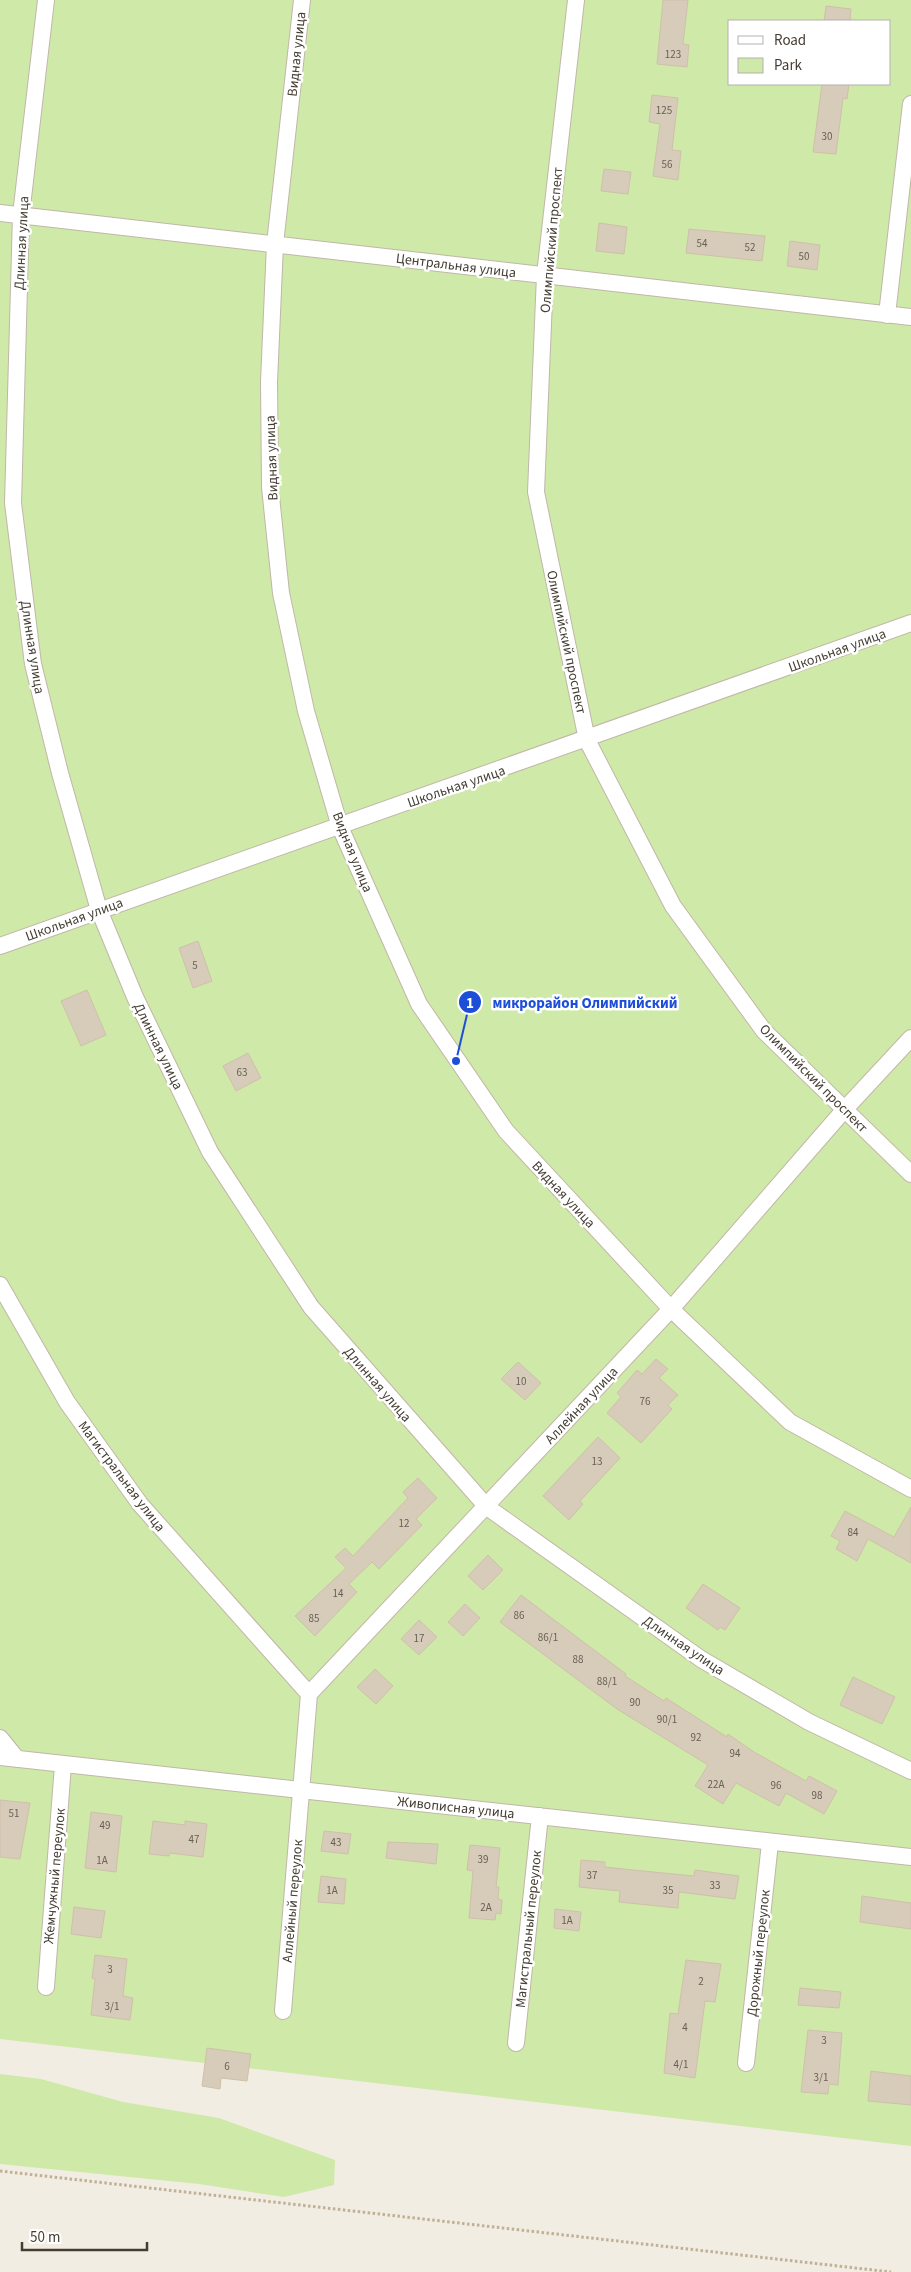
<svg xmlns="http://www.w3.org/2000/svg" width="911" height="2272" font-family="'Source Sans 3',sans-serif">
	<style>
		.green { fill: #cee9a8; fill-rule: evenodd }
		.building { fill: #d7cbba; stroke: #cfc0aa }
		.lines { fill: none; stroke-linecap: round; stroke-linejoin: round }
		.minor-casing { stroke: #c1b7a8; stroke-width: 18 }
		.path { stroke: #c0b095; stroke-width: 3; stroke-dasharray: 2.5 2.5; stroke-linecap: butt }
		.minor { stroke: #fff; stroke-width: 16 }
		.labels { text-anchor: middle; stroke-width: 5; stroke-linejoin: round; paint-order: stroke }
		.number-label { font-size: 11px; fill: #696055 }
		.street-label { font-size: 14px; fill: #443d33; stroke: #fff }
		.leader { fill: none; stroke: #1d4ed8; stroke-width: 2 }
		.callout-dot { fill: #1d4ed8; stroke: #fff; stroke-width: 2 }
		.mark-label { font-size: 15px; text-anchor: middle; font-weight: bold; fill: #fff }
		.callout-label { font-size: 15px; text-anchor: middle; font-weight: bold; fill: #1d4ed8; stroke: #fff; stroke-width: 5; stroke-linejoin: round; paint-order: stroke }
	</style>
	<rect width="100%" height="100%" fill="#f2ede2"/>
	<path class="green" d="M 0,0 L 911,0 L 911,2146 L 0,2039 ZM 730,21 L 890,21 L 890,84 L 730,84 Z
		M 0,2074 L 41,2079 L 123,2102 L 219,2118 L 335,2160 L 334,2185 L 284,2197 L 199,2184 L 0,2164 Z"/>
	<path class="building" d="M 663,0 L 688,0 L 683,44 L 689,45 L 687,67 L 657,64 Z
		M 826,6 L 851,9 L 850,21 L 824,21 Z
		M 822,84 L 849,84 L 847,99 L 843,98 L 836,154 L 813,152 Z
		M 652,95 L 678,98 L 672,150 L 681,151 L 678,180 L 653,176 L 660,124 L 649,122 Z
		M 604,169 L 631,172 L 628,194 L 601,191 Z
		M 599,223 L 627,227 L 624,254 L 596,251 Z
		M 689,229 L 765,236 L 762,261 L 686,253 Z
		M 790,241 L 820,245 L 817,270 L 787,266 Z
		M 198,941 L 212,981 L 193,988 L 179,948 Z
		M 87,990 L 106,1035 L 81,1046 L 61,1001 Z
		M 248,1053 L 261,1078 L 236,1091 L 223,1066 Z
		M 656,1359 L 668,1369 L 659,1378 L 678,1395 L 668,1405 L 672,1409 L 641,1443 L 607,1413 L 621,1397 L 617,1393 L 637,1370 L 642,1374 Z
		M 518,1362 L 541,1383 L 525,1400 L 501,1379 Z
		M 598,1437 L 620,1458 L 580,1501 L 583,1504 L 569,1520 L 543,1496 Z
		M 418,1478 L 437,1498 L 416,1519 L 422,1525 L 379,1569 L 372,1562 L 349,1584 L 357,1592 L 315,1636 L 295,1616 L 346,1568 L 335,1557 L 345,1548 L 353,1556 L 408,1498 L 403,1492 Z
		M 911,1507 L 911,1563 L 868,1539 L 857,1561 L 836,1549 L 840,1541 L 831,1536 L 845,1511 L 894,1537 Z
		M 488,1555 L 503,1570 L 483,1590 L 468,1576 Z
		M 703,1584 L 740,1608 L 725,1630 L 720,1627 L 718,1630 L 686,1608 Z
		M 521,1595 L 626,1674 L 625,1676 L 664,1701 L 666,1698 L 727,1737 L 728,1734 L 754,1752 L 806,1781 L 809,1776 L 837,1791 L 824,1814 L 786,1793 L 779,1806 L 736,1783 L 723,1804 L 695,1786 L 708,1765 L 617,1709 L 500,1622 Z
		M 465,1604 L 480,1618 L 463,1636 L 448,1622 Z
		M 419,1620 L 437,1637 L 419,1655 L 401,1639 Z
		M 375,1669 L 393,1686 L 376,1704 L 357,1687 Z
		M 853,1677 L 895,1697 L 882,1724 L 840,1705 Z
		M 0,1800 L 30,1803 L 20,1859 L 0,1857 Z
		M 91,1812 L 122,1816 L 116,1872 L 85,1868 Z
		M 153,1821 L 185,1825 L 185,1821 L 207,1824 L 203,1857 L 170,1853 L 169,1856 L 149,1854 Z
		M 324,1831 L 351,1834 L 348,1854 L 321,1851 Z
		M 388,1842 L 438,1844 L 436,1864 L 386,1858 Z
		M 470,1845 L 500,1848 L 496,1887 L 499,1887 L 498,1899 L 502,1900 L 501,1914 L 496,1913 L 495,1920 L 469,1918 L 473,1871 L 467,1870 Z
		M 581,1860 L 605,1862 L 605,1867 L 643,1871 L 694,1876 L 695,1870 L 739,1876 L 735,1899 L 679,1892 L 678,1908 L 619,1902 L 620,1891 L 579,1887 Z
		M 321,1876 L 346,1879 L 344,1904 L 318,1902 Z
		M 862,1896 L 911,1903 L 911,1929 L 860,1922 Z
		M 74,1907 L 105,1911 L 101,1938 L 71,1934 Z
		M 555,1909 L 581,1912 L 579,1931 L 554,1928 Z
		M 95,1955 L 127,1959 L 123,1996 L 133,1998 L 130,2020 L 91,2015 L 95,1979 L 92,1978 Z
		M 686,1960 L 721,1964 L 715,2002 L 705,2001 L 695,2078 L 664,2073 L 670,2013 L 678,2014 Z
		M 800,1988 L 841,1992 L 839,2008 L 798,2005 Z
		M 808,2030 L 842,2033 L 838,2085 L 829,2084 L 828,2094 L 801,2092 Z
		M 207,2048 L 251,2054 L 247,2081 L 221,2078 L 220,2089 L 202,2086 Z
		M 871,2071 L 911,2076 L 911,2105 L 868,2101 Z"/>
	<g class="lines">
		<defs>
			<path id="minor" d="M 46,0 L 21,215 L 13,503 L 33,664 L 60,773 L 99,910 L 135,997 L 210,1152 L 311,1307 L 487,1507 L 701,1659 L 809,1722 L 911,1771
				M 302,0 L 275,244 L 269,382 L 270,487 L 281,593 L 306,711 L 340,827 L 419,1004 L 506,1131 L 671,1309 L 790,1422 L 911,1489
				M 576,0 L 545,275 L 536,492 L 587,740 L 673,906 L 764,1031 L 911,1174
				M 0,213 L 911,317
				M 887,315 L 911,104
				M 0,946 L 911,623
				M 0,1285 L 67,1402 L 140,1504 L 309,1694
				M 0,1738 L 17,1759
				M 0,1757 L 911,1857
				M 46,1987 L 63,1765
				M 283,2011 L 309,1694 L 671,1309 L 845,1109 L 911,1038
				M 516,2043 L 540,1816
				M 746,2063 L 770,1843"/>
		</defs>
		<use href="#minor" class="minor-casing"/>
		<path class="path" d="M 0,2171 L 891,2272"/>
		<use href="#minor" class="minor"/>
	</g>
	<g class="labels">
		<g class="number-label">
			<text x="673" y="58">123</text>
			<text x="664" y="114">125</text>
			<text x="827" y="140">30</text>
			<text x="667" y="168">56</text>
			<text x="702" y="247">54</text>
			<text x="750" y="251">52</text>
			<text x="804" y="260">50</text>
			<text x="195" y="969">5</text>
			<text x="242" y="1076">63</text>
			<text x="521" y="1385">10</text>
			<text x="645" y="1405">76</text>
			<text x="597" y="1465">13</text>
			<text x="404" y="1527">12</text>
			<text x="853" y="1536">84</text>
			<text x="338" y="1597">14</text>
			<text x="519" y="1619">86</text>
			<text x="314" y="1622">85</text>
			<text x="548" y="1641">86/1</text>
			<text x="419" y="1642">17</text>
			<text x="578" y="1663">88</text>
			<text x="607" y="1685">88/1</text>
			<text x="635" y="1706">90</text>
			<text x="667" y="1723">90/1</text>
			<text x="696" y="1741">92</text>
			<text x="735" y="1757">94</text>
			<text x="716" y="1788">22А</text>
			<text x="776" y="1789">96</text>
			<text x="817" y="1799">98</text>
			<text x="14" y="1817">51</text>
			<text x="105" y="1829">49</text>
			<text x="194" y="1843">47</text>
			<text x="336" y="1846">43</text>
			<text x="483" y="1863">39</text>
			<text x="102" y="1864">1А</text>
			<text x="592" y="1879">37</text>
			<text x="715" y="1889">33</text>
			<text x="332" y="1894">1А</text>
			<text x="668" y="1894">35</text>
			<text x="486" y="1911">2А</text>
			<text x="567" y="1924">1А</text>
			<text x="110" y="1973">3</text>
			<text x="701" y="1985">2</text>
			<text x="112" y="2010">3/1</text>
			<text x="685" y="2031">4</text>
			<text x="824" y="2044">3</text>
			<text x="681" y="2068">4/1</text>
			<text x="227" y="2070">6</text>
			<text x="821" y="2081">3/1</text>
		</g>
		<g class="street-label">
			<text transform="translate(296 54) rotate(-84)" y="5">Видная улица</text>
			<text transform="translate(551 240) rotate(-85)" y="5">Олимпийский проспект</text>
			<text transform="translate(21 243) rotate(-87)" y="5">Длинная улица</text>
			<text transform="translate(456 265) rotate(7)" y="5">Центральная улица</text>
			<text transform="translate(271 458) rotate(-92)" y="5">Видная улица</text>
			<text transform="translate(567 642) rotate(78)" y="5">Олимпийский проспект</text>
			<text transform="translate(33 647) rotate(81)" y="5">Длинная улица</text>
			<text transform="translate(837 650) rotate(-20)" y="5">Школьная улица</text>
			<text transform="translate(456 786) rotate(-19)" y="5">Школьная улица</text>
			<text transform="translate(353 852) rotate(68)" y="5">Видная улица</text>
			<text transform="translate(74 919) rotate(-20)" y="5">Школьная улица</text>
			<text transform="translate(159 1046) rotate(64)" y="5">Длинная улица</text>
			<text transform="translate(814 1078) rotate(45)" y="5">Олимпийский проспект</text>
			<text transform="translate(564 1194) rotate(47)" y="5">Видная улица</text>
			<text transform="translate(378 1384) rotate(49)" y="5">Длинная улица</text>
			<text transform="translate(581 1405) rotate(-47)" y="5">Аллейная улица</text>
			<text transform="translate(122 1476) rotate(53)" y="5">Магистральная улица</text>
			<text transform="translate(684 1645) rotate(34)" y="5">Длинная улица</text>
			<text transform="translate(456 1807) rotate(6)" y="5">Живописная улица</text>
			<text transform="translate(54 1876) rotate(-85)" y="5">Жемчужный переулок</text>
			<text transform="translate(292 1901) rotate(-85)" y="5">Аллейный переулок</text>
			<text transform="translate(528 1929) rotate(-84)" y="5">Магистральный переулок</text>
			<text transform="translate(758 1953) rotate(-84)" y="5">Дорожный переулок</text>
		</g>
	</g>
	<path class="leader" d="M456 1061L470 1002"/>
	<g class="callout-dot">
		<circle cx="456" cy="1061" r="5"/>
		<circle cx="470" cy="1002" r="12"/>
	</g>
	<g class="mark-label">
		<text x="470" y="1008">1</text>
	</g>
	<g class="callout-label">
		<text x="585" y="1008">микрорайон Олимпийский</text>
	</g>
	<rect x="728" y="20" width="162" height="65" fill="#ffffff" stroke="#b4b1ad"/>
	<rect x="738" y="36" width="25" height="8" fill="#ffffff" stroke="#b4b1ad"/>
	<text x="774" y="45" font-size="15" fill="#443d33">Road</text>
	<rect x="738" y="58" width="25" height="15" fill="#cee9a8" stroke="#b4b1ad"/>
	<text x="774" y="70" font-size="15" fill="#443d33">Park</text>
	<path d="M22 2242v8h125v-8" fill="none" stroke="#443d33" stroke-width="2.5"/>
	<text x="30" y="2242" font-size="15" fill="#443d33" stroke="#ffffff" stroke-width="4" paint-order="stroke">50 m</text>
</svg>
